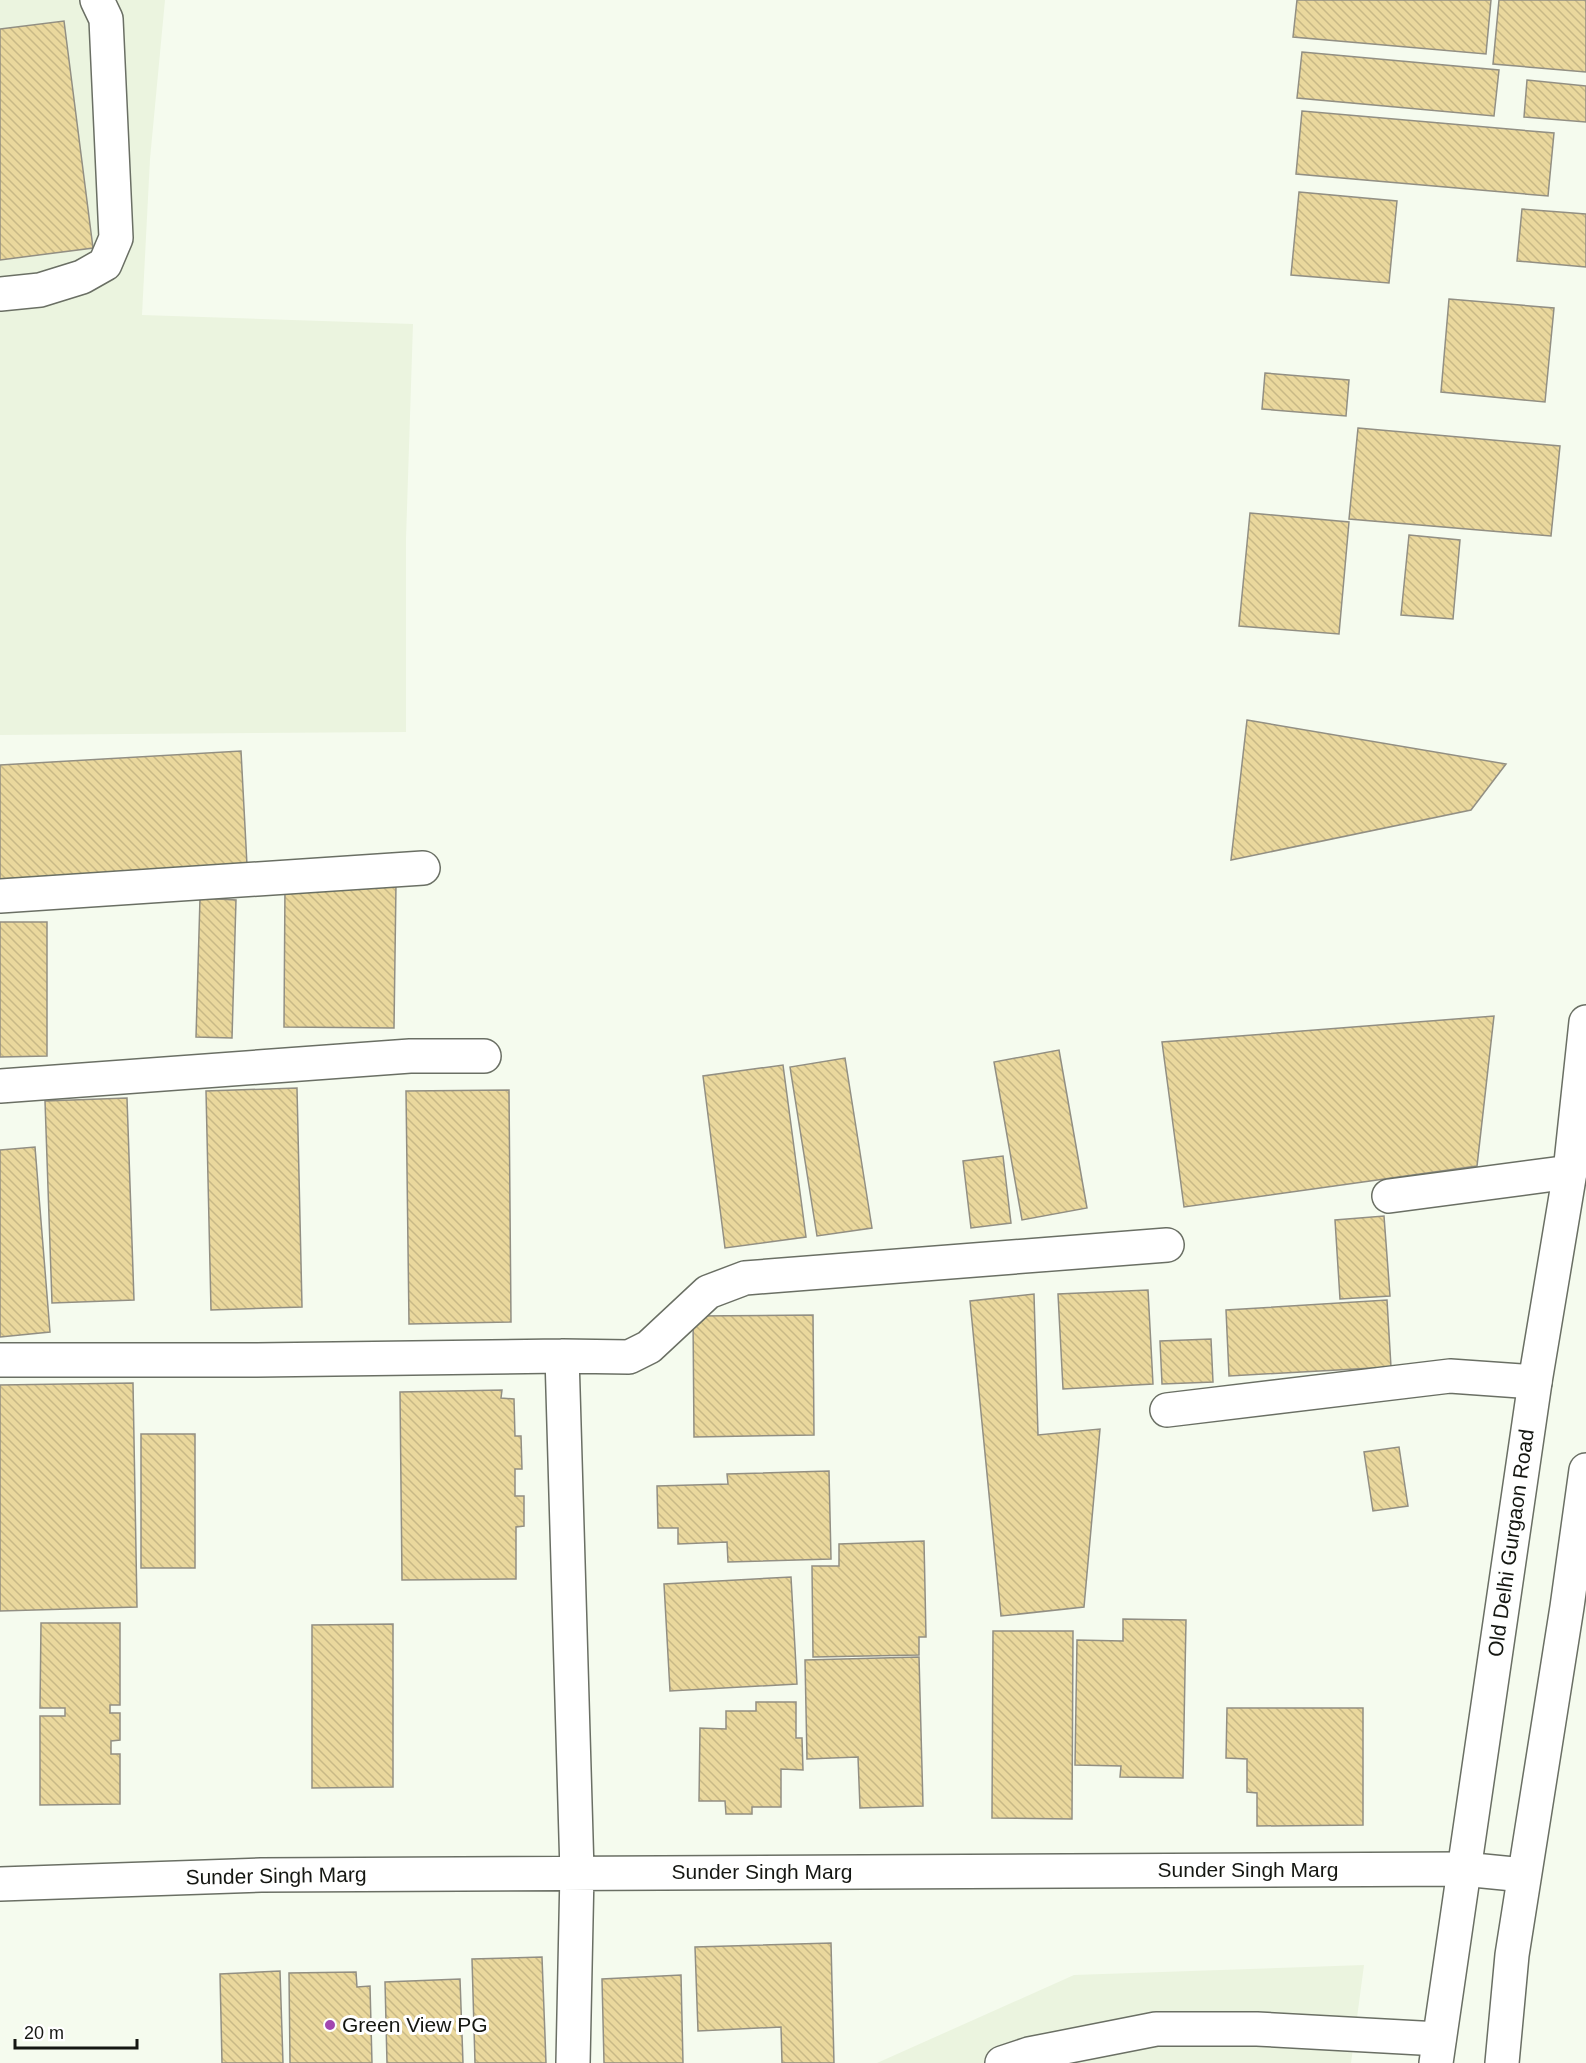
<svg xmlns="http://www.w3.org/2000/svg" width="1586" height="2063" font-family="Arial,sans-serif">
	<style>
		.built { fill: #ebf4df }
		.building { fill: url(#building-back-hatch); stroke: #928f83; stroke-width: 1.5 }
		.lines { fill: none; stroke-linecap: round; stroke-linejoin: round }
		.minor-casing { stroke: #6a6f64; stroke-width: 36 }
		.major-casing { stroke: #6a6f64; stroke-width: 36 }
		.minor { stroke: #fff; stroke-width: 33 }
		.major { stroke: #fff; stroke-width: 33 }
		.poi-dot { fill: #a246b0; stroke: #fff; stroke-width: 2 }
		.labels { text-anchor: middle; stroke-width: 6; stroke-linejoin: round; paint-order: stroke }
		.street-label { font-size: 21px; fill: #151712; stroke: #fff }
		.poi-label { font-size: 21px; fill: #151712; stroke: #fff; text-anchor: start }
	</style>
	<defs>
		<pattern id="building-back-hatch" width="6" height="6" patternUnits="userSpaceOnUse" patternTransform="scale(1.5)"><rect width="6" height="6" fill="#ead89d"/><path d="M-1 5l2 2M0 0l6 6M5-1l2 2" fill="none" stroke="#c8b986"/></pattern>
	</defs>
	<rect width="100%" height="100%" fill="#f5fbee"/>
	<path class="built" d="M 0,0 L 165,0 L 150,159 L 142,315 L 413,324 L 406,539 L 406,732 L 0,735 Z
		M 1364,1965 L 1351,2063 L 877,2063 L 1074,1975 Z"/>
	<path class="building" d="M 1297,0 L 1491,0 L 1486,54 L 1293,37 Z
		M 1499,0 L 1586,0 L 1586,72 L 1493,64 Z
		M 64,21 L 93,248 L 0,260 L 0,29 Z
		M 1302,52 L 1499,70 L 1494,116 L 1297,98 Z
		M 1527,80 L 1586,86 L 1586,122 L 1524,117 Z
		M 1302,111 L 1554,133 L 1548,196 L 1296,174 Z
		M 1299,192 L 1397,201 L 1389,283 L 1291,275 Z
		M 1522,209 L 1586,214 L 1586,267 L 1517,261 Z
		M 1449,299 L 1554,308 L 1545,402 L 1441,392 Z
		M 1265,373 L 1349,380 L 1346,416 L 1262,409 Z
		M 1358,428 L 1560,446 L 1551,536 L 1349,519 Z
		M 1250,513 L 1349,522 L 1339,634 L 1239,626 Z
		M 1409,535 L 1460,540 L 1453,619 L 1401,615 Z
		M 1247,720 L 1506,764 L 1471,810 L 1231,860 Z
		M 241,751 L 247,865 L 0,879 L 0,765 Z
		M 285,883 L 396,884 L 394,1028 L 284,1027 Z
		M 200,898 L 236,900 L 232,1038 L 196,1037 Z
		M 0,922 L 47,922 L 47,1056 L 0,1057 Z
		M 1494,1016 L 1477,1166 L 1184,1207 L 1162,1042 Z
		M 1059,1050 L 1087,1208 L 1022,1220 L 994,1062 Z
		M 845,1058 L 872,1228 L 817,1236 L 790,1067 Z
		M 783,1065 L 806,1237 L 725,1248 L 703,1076 Z
		M 297,1088 L 302,1307 L 211,1310 L 206,1091 Z
		M 509,1090 L 511,1322 L 409,1324 L 406,1091 Z
		M 127,1098 L 134,1300 L 52,1303 L 45,1101 Z
		M 35,1147 L 50,1332 L 0,1337 L 0,1150 Z
		M 1003,1156 L 1011,1223 L 971,1228 L 963,1161 Z
		M 1384,1216 L 1390,1296 L 1340,1299 L 1335,1220 Z
		M 1148,1290 L 1153,1384 L 1063,1389 L 1058,1294 Z
		M 1034,1294 L 1038,1435 L 1100,1429 L 1084,1607 L 1001,1616 L 970,1301 Z
		M 1387,1300 L 1391,1367 L 1229,1376 L 1226,1310 Z
		M 813,1315 L 814,1435 L 694,1437 L 693,1316 Z
		M 1211,1339 L 1213,1382 L 1162,1384 L 1160,1341 Z
		M 133,1383 L 137,1607 L 0,1611 L 0,1385 Z
		M 502,1390 L 501,1398 L 514,1399 L 515,1436 L 521,1436 L 522,1469 L 515,1469 L 515,1496 L 524,1496 L 524,1526 L 516,1527 L 516,1579 L 402,1580 L 400,1392 Z
		M 141,1434 L 195,1434 L 195,1568 L 141,1568 Z
		M 1399,1447 L 1408,1506 L 1373,1511 L 1364,1452 Z
		M 829,1471 L 831,1559 L 728,1562 L 727,1542 L 678,1544 L 678,1528 L 658,1528 L 657,1486 L 728,1484 L 727,1474 Z
		M 924,1541 L 926,1637 L 919,1637 L 919,1655 L 813,1657 L 812,1566 L 839,1566 L 839,1544 Z
		M 791,1577 L 797,1684 L 670,1691 L 664,1584 Z
		M 1123,1619 L 1186,1620 L 1183,1778 L 1120,1777 L 1121,1766 L 1075,1765 L 1077,1640 L 1123,1641 Z
		M 41,1623 L 120,1623 L 120,1705 L 110,1705 L 110,1713 L 120,1713 L 120,1740 L 111,1741 L 111,1754 L 120,1754 L 120,1804 L 40,1805 L 40,1716 L 65,1716 L 65,1708 L 40,1708 Z
		M 393,1624 L 393,1787 L 312,1788 L 312,1625 Z
		M 993,1631 L 1073,1631 L 1072,1819 L 992,1818 Z
		M 919,1657 L 923,1806 L 860,1808 L 858,1757 L 807,1759 L 805,1660 Z
		M 756,1702 L 796,1702 L 796,1738 L 802,1738 L 803,1770 L 781,1769 L 781,1807 L 752,1807 L 752,1814 L 726,1814 L 725,1801 L 699,1801 L 700,1728 L 726,1729 L 726,1711 L 756,1711 Z
		M 1227,1708 L 1363,1708 L 1363,1825 L 1257,1826 L 1257,1793 L 1247,1792 L 1247,1759 L 1226,1758 Z
		M 831,1943 L 834,2063 L 782,2063 L 781,2027 L 698,2031 L 695,1947 Z
		M 542,1957 L 546,2063 L 475,2063 L 472,1959 Z
		M 280,1971 L 283,2063 L 222,2063 L 220,1974 Z
		M 356,1972 L 357,1987 L 370,1986 L 372,2063 L 290,2063 L 289,1973 Z
		M 681,1975 L 683,2063 L 604,2063 L 602,1979 Z
		M 460,1979 L 463,2063 L 387,2063 L 385,1982 Z"/>
	<g class="lines">
		<defs>
			<path id="minor" d="M 0,294 L 40,290 L 82,277 L 105,264 L 116,238 L 106,19 L 97,0
				M 0,896 L 423,868
				M 0,1086 L 410,1056 L 484,1056
				M 1389,1196 L 1570,1172
				M 562,1356 L 577,1872 L 573,2063
				M 0,1360 L 257,1360 L 562,1356 L 629,1357 L 649,1347 L 708,1292 L 745,1278 L 1167,1245
				M 1167,1410 L 1450,1376 L 1535,1382
				M 0,1884 L 261,1875 L 1463,1869 L 1524,1875
				M 1002,2063 L 1029,2054 L 1156,2029 L 1257,2029 L 1439,2039"/>
			<path id="major" d="M 1436,2063 L 1535,1382 L 1570,1172 L 1586,1022
				M 1502,2063 L 1512,1955 L 1567,1607 L 1586,1470"/>
		</defs>
		<use href="#minor" class="minor-casing"/>
		<use href="#major" class="major-casing"/>
		<use href="#minor" class="minor"/>
		<use href="#major" class="major"/>
	</g>
	<circle class="poi-dot" cx="330" cy="2025" r="6"/>
	<g class="labels">
		<g class="street-label">
			<text transform="translate(1511 1543) rotate(-82)" y="7">Old Delhi Gurgaon Road</text>
			<text x="1248" y="1877">Sunder Singh Marg</text>
			<text x="762" y="1879">Sunder Singh Marg</text>
			<text transform="translate(276 1876) rotate(-1)" y="7">Sunder Singh Marg</text>
		</g>
		<g class="poi-label">
			<text x="342" y="2032">Green View PG</text>
		</g>
	</g>
	<path d="M15 2039v9h122v-9" fill="none" stroke="#151712" stroke-width="3"/>
	<text x="24" y="2039" font-size="18" fill="#151712" stroke="#ffffff" stroke-width="4.5" paint-order="stroke">20 m</text>
</svg>
